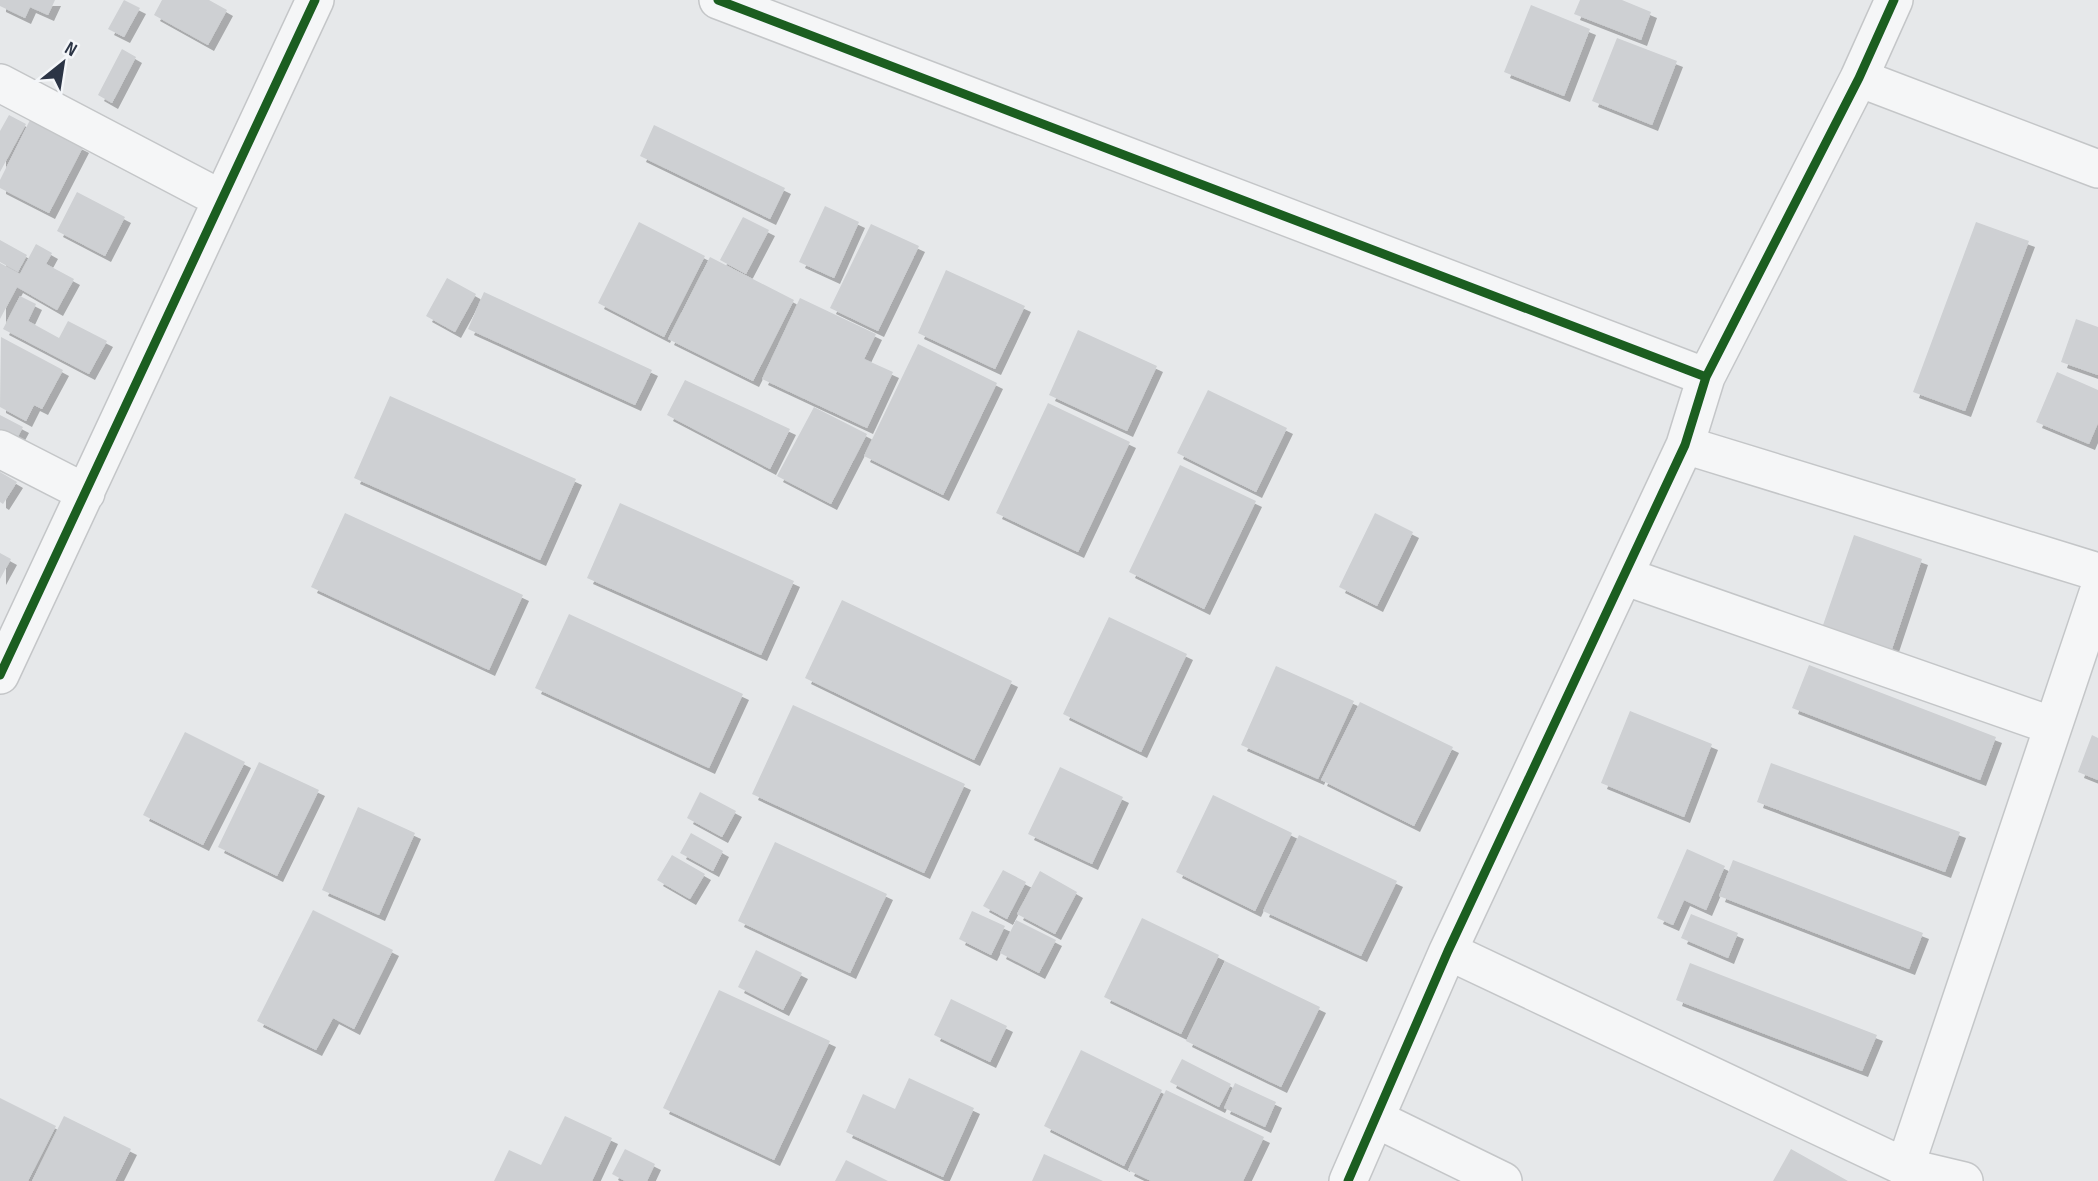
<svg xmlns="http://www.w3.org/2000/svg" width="2098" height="1181" font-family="'Sofia Sans Condensed',sans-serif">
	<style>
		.building { fill: #ced0d3; filter: url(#shadow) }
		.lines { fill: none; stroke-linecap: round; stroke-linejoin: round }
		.street-casing { stroke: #c4c6c8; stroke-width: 40 }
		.street { stroke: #f5f6f7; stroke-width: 37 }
		.cycleway-casing { stroke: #f4f6f9; stroke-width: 13 }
		.cycleway { stroke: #1b5e20; stroke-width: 9 }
	</style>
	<defs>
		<filter id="shadow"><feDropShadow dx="6" dy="6" stdDeviation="0" flood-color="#0004"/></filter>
	</defs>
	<rect width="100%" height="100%" fill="#e6e8ea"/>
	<path class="building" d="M 0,0 L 55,0 L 48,15 L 30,7 L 25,18 L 0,6 Z
		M 124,0 L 140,8 L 124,37 L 108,29 Z
		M 162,0 L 209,0 L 227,10 L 208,45 L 154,15 Z
		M 1580,0 L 1622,0 L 1651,12 L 1641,40 L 1574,14 Z
		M 1531,5 L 1590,29 L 1564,96 L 1504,72 Z
		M 1617,38 L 1677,61 L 1652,125 L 1592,101 Z
		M 122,49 L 136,57 L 112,103 L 98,95 Z
		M 9,115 L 26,124 L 0,172 L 0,131 Z
		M 30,120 L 83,147 L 49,213 L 0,188 L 0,180 Z
		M 654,125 L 785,188 L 770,219 L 640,156 Z
		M 77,192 L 125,217 L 105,256 L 57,231 Z
		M 825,206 L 859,222 L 834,278 L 799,262 Z
		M 743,217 L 769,230 L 746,274 L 720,260 Z
		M 639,222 L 705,256 L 664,337 L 598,303 Z
		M 1976,222 L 2029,241 L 1965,411 L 1913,392 Z
		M 871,224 L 919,246 L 878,331 L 830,308 Z
		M 0,240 L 27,255 L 18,272 L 0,262 Z
		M 36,244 L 52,253 L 46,264 L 74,279 L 57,310 L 17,287 L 0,319 L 0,263 L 20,274 Z
		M 710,257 L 794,300 L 753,381 L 668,339 Z
		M 946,270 L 1025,306 L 995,369 L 918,333 Z
		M 447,278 L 476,294 L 455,332 L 426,316 Z
		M 484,292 L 652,370 L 635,405 L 468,329 Z
		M 20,296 L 36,304 L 28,321 L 59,338 L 68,321 L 107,341 L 89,374 L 3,329 Z
		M 800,298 L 876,334 L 864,359 L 893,372 L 867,428 L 762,379 Z
		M 2076,319 L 2098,327 L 2098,375 L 2061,362 Z
		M 1078,330 L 1157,366 L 1127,431 L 1049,395 Z
		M 1,337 L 63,370 L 42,409 L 34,405 L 26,421 L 0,407 Z
		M 918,344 L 997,383 L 943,495 L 864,456 Z
		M 2057,372 L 2098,390 L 2098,423 L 2089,444 L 2036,422 Z
		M 685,380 L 790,429 L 770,469 L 667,415 Z
		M 1208,390 L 1287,428 L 1256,492 L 1177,453 Z
		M 390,396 L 576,479 L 540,560 L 354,478 Z
		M 1048,403 L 1130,442 L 1078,552 L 996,513 Z
		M 814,407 L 867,434 L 831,504 L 777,476 Z
		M 0,415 L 23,427 L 15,442 L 0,434 Z
		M 1180,465 L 1256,501 L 1204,609 L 1129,572 Z
		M 0,472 L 17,482 L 3,504 L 0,502 Z
		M 620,503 L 794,581 L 761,655 L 587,578 Z
		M 345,513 L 523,595 L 489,670 L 311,587 Z
		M 1375,513 L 1413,532 L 1377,606 L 1339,587 Z
		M 1854,535 L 1922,559 L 1891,652 L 1822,628 Z
		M 0,553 L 11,559 L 0,579 Z
		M 842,600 L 1012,681 L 974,760 L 805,678 Z
		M 569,614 L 743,694 L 709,768 L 535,688 Z
		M 1109,617 L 1187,654 L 1141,752 L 1063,714 Z
		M 1809,665 L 1996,737 L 1980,780 L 1792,708 Z
		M 1276,666 L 1354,701 L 1318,779 L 1241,745 Z
		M 1360,702 L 1453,747 L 1414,826 L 1321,780 Z
		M 793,705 L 965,784 L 924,873 L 752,794 Z
		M 1630,711 L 1712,744 L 1684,817 L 1601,783 Z
		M 185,732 L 245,762 L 203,845 L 143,815 Z
		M 2092,735 L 2098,738 L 2098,780 L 2078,772 Z
		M 259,762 L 319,790 L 277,876 L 218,847 Z
		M 1771,763 L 1960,832 L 1945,872 L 1757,802 Z
		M 1060,767 L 1123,797 L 1092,864 L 1028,834 Z
		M 700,792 L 736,811 L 722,837 L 687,818 Z
		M 1213,795 L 1292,833 L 1255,911 L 1176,872 Z
		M 358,807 L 415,833 L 379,915 L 322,890 Z
		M 691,833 L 723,851 L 713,871 L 680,853 Z
		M 1299,835 L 1397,881 L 1361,956 L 1263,911 Z
		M 775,842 L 887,894 L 850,973 L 738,921 Z
		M 1687,849 L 1725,866 L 1706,910 L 1684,900 L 1673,925 L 1657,918 Z
		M 672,855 L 705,874 L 690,899 L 657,880 Z
		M 1733,860 L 1923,933 L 1909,969 L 1719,896 Z
		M 1003,870 L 1026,882 L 1007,919 L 983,906 Z
		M 1040,871 L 1077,892 L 1055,934 L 1017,914 Z
		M 313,910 L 393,950 L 354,1029 L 333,1018 L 316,1050 L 257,1021 Z
		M 972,911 L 1005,926 L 991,955 L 959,939 Z
		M 1691,914 L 1738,933 L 1728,958 L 1681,938 Z
		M 1142,918 L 1219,955 L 1181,1034 L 1104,997 Z
		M 1016,920 L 1056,940 L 1039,973 L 1000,953 Z
		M 756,950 L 802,973 L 783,1010 L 738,987 Z
		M 1225,961 L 1320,1007 L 1281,1087 L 1186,1041 Z
		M 1690,963 L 1877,1035 L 1862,1071 L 1676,1000 Z
		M 719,990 L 830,1041 L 774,1160 L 663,1108 Z
		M 951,999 L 1007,1026 L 990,1062 L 934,1035 Z
		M 1081,1050 L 1162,1090 L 1124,1166 L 1044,1126 Z
		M 1182,1059 L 1231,1084 L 1219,1107 L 1170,1082 Z
		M 909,1078 L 974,1108 L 943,1177 L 846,1132 L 863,1094 L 895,1109 Z
		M 1235,1083 L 1276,1102 L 1265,1127 L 1224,1108 Z
		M 1166,1090 L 1264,1137 L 1243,1181 L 1151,1181 L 1128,1170 Z
		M 0,1098 L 56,1126 L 28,1181 L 0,1181 Z
		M 64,1116 L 131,1149 L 115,1181 L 32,1181 Z
		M 565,1116 L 612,1138 L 592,1181 L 494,1181 L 509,1150 L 541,1165 Z
		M 625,1149 L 655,1164 L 647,1181 L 625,1181 L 612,1174 Z
		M 1791,1149 L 1848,1181 L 1773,1181 Z
		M 1044,1154 L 1103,1181 L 1032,1181 Z
		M 846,1160 L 888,1181 L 835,1181 Z"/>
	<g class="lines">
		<defs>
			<path id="street" d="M 718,0 L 1706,377
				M 1859,78 L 2098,169
				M 0,83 L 221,199
				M 1685,445 L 2098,572
				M 0,449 L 86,493
				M 1624,576 L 2053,726
				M 0,675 L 315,0
				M 1448,951 L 1905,1167 L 1964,1181
				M 1376,1119 L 1503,1181
				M 1905,1167 L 2098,593
				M 1348,1181 L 1448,951 L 1685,445 L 1706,377 L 1859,78 L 1894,0"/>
		</defs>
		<use href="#street" class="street-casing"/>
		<use href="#street" class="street"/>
		<defs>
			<path id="cycleway" d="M 718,0 L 1706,377
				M 0,675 L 315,0
				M 1348,1181 L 1448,951 L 1685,445 L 1706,377 L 1859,78 L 1894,0"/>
		</defs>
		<use href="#cycleway" class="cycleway-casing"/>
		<use href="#cycleway" class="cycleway"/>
	</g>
	<g transform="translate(63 63) rotate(30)" stroke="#f4f6f9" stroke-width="5" paint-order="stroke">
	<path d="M0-5L12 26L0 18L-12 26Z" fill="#2b3445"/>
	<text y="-10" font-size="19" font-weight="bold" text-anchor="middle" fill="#2b3445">N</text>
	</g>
</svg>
